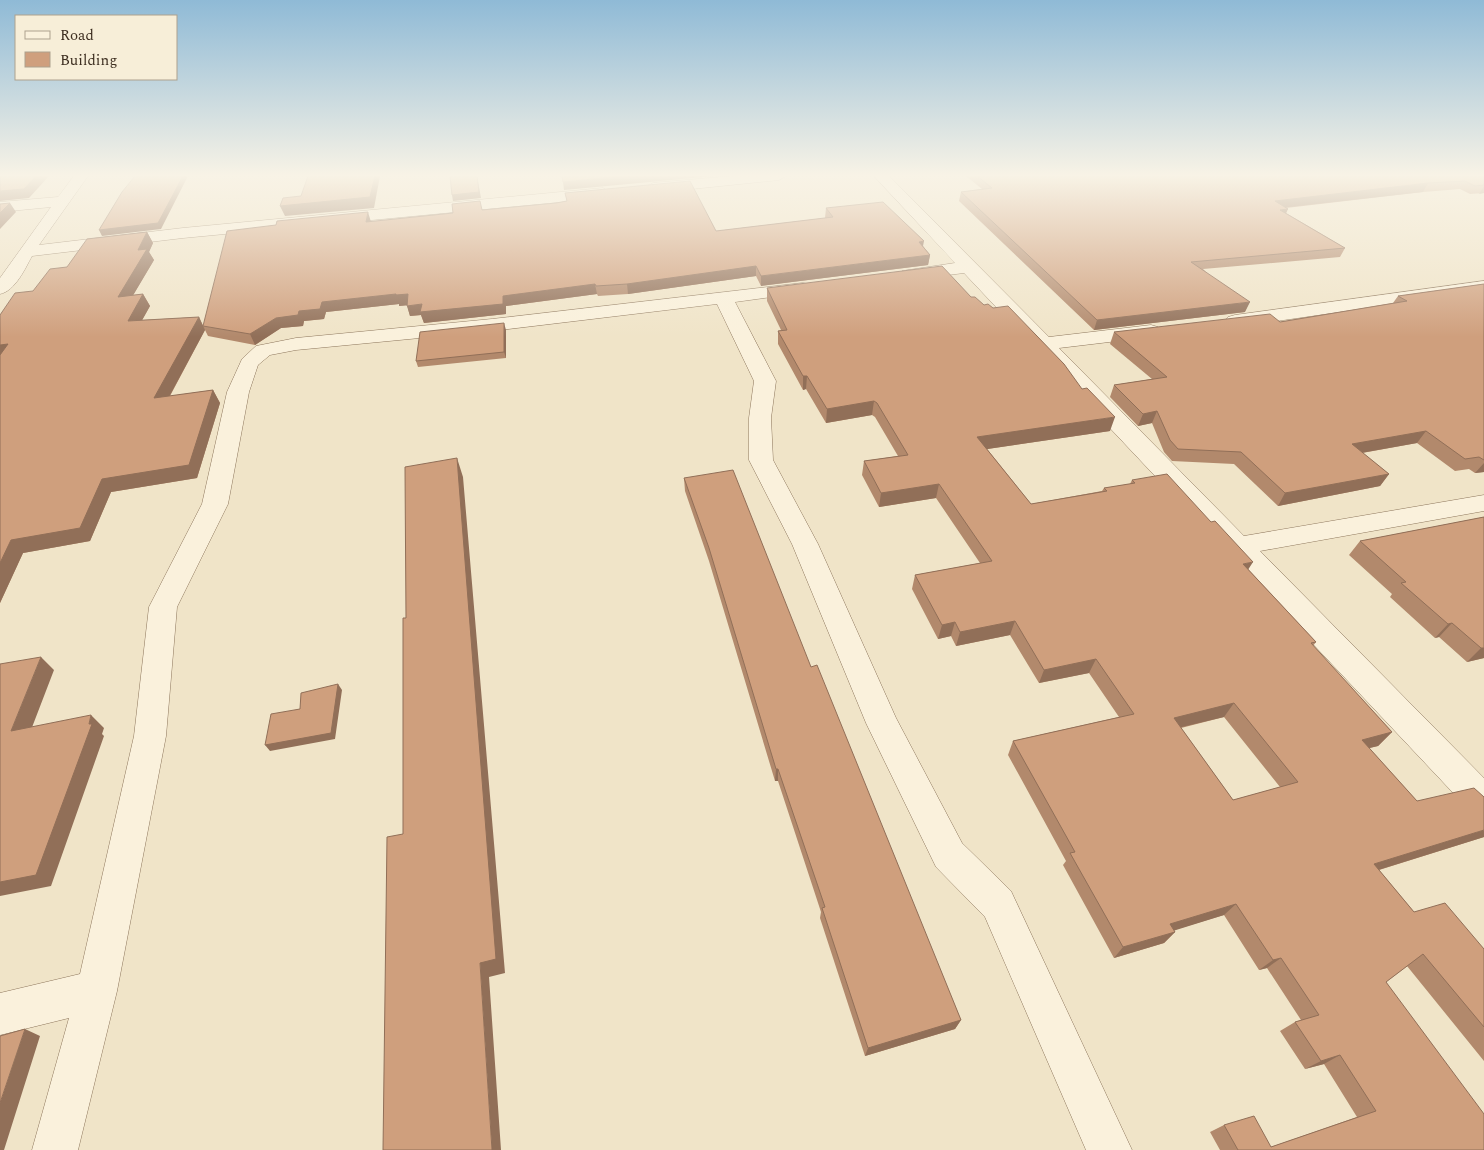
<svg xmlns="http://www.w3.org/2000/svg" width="1484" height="1150" font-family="Spectral,serif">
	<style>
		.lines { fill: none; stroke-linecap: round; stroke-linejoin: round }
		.minor-casing { stroke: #8d765c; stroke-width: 1 }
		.minor { fill: #faf1dc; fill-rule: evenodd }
		.wall { fill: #b2896c; fill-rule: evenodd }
		.shaded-wall { fill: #916f58 }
		.building { fill: #cf9f7d; stroke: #916f58; fill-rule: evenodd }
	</style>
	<rect width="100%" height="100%" fill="#f0e4c8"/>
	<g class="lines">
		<defs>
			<path id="minor" d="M 74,176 L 88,176 L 39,245 L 183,228 L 603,188 L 611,193 L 603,198 L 183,238 L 32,256 C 25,269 15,291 0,294 L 0,278 L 51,207 L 0,212 L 0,202 L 58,197 Z
				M 733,176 L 786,176 L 779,180 L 653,193 L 645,188 L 653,183 Z
				M 874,176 L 889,176 L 1049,337 L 1151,325 L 1158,327 L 1161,331 L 1158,335 L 1151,337 L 1059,348 L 1244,536 L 1484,495 L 1484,511 L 1260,551 L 1484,778 L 1484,818 L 1472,813 L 964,273 L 908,280 L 902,279 L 899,275 L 902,271 L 955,263 Z
				M 1484,281 L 1484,291 L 1235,327 L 1228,325 L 1225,321 L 1228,317 L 1235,315 Z
				M 803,283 L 809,284 L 812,288 L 809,292 L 735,302 L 776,381 L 771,418 L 773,460 L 818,544 L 896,718 L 962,843 L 1011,891 L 1132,1150 L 1086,1150 L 985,917 L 936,867 L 866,723 L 792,544 L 749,460 L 749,418 L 754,381 L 717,304 L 492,331 L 296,350 L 270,355 L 258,365 L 249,392 L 228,504 L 177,607 L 166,736 L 117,991 L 78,1150 L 32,1150 L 69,1018 L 0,1035 L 0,993 L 80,974 L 134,736 L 149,607 L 202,504 L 227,392 L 242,359 L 256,346 L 296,338 L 492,319 Z"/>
		</defs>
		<use href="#minor" class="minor-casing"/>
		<use href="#minor" class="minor"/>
	</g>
	<path class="wall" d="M 966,176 L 1484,176 L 1484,193 L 1470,194 L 1460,189 L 1423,192 L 1286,208 L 1286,213 L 1345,248 L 1340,257 L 1203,269 L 1245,312 L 1094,330 L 959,201 L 961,192 L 982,189 Z
		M 565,193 L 716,231 L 825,218 L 826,208 L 923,246 L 930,255 L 928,265 L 761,286 L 756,276 L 628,294 L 598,296 L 597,294 L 506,306 L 506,314 L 424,323 L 421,315 L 410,316 L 407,305 L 399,306 L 399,304 L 326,312 L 324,319 L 304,321 L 303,326 L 281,328 L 255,345 L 208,336 L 205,330 L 170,396 L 213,390 L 220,403 L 197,478 L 111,492 L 90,541 L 23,553 L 0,603 L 0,315 L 33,291 L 67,267 L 147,232 L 153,243 L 149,252 L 154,260 L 133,295 L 143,294 L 150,306 L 142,320 L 199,317 L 203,326 L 371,222 L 556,203 L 567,201 Z
		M 1484,284 L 1484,472 L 1475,473 L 1469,469 L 1455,471 L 1417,443 L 1362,453 L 1389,474 L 1380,486 L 1278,506 L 1234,464 L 1172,461 L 1164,452 L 1152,423 L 1138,426 L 1110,397 L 1114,385 L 1152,379 L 1110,344 L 1114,332 L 1280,322 L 1393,303 L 1398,296 Z
		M 767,288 L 971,297 L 1110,431 L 987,449 L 1031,504 L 1102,491 L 1104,488 L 1130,484 L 1132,480 L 1248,569 L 1316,642 L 1313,646 L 1392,732 L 1378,746 L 1369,748 L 1417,801 L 1484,837 L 1379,870 L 1414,912 L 1484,949 L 1484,1061 L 1407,966 L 1386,982 L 1484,1150 L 1220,1150 L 1210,1132 L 1224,1125 L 1271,1147 L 1357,1117 L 1324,1064 L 1305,1069 L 1280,1031 L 1295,1022 L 1301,1020 L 1267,968 L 1259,970 L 1224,915 L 1174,930 L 1175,932 L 1164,943 L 1114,958 L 1063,865 L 1066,861 L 1008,755 L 1013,741 L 1119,717 L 1089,673 L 1039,683 L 1010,635 L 956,646 L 951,636 L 938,639 L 912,589 L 915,575 L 980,563 L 936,498 L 879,507 L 862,475 L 864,461 L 898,456 L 875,417 L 872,415 L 826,423 L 806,389 L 803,390 L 778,344 L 778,331 L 781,330 L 767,301 ZM 1224,717 L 1280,787 L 1233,800 L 1181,728 Z
		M 506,330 L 506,358 L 418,367 L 416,361 Z
		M 684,478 L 811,667 L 961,1020 L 955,1029 L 865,1056 L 820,918 L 821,912 L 778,781 L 775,781 L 709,561 L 685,491 Z
		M 1484,517 L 1484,658 L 1467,662 L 1439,637 L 1435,638 L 1390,597 L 1392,594 L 1349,555 L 1360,541 Z"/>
	<path class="shaded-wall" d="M 36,176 L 49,176 L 29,198 L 0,201 L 0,191 Z
		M 183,176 L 188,176 L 161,229 L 102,236 L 99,230 Z
		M 375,176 L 380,176 L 374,208 L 285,216 L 280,206 Z
		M 477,176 L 481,198 L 453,201 L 452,195 Z
		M 623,176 L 714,176 L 564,190 L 563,182 Z
		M 1428,183 L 1423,192 L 1271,209 L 1275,201 Z
		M 1484,186 L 1484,193 L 1479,194 Z
		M 10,203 L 16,212 L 0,229 L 0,213 Z
		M 1288,209 L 1284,218 L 1280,210 Z
		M 368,212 L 371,222 L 366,222 Z
		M 147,232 L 153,243 L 149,252 L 154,260 L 125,309 L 118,297 L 138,250 Z
		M 924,241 L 922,251 L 919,242 Z
		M 930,255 L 928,265 L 761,286 L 761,276 Z
		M 756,266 L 756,276 L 628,294 L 627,284 Z
		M 595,284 L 597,294 L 506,306 L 506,314 L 424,323 L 421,315 L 410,316 L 407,306 L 503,296 Z
		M 143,294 L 150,306 L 135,333 L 128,321 Z
		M 396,294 L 408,294 L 411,305 L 399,306 L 399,304 L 326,312 L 324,319 L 304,321 L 303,326 L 281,328 L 255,345 L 250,334 L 276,318 L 299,311 L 322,302 Z
		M 1250,302 L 1245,312 L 1094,330 L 1097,320 Z
		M 199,317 L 205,330 L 162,410 L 154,398 Z
		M 504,323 L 506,330 L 506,358 L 504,352 Z
		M 8,344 L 0,359 L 0,345 Z
		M 803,376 L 807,376 L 806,389 L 803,390 Z
		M 213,390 L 220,403 L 197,478 L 111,492 L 90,541 L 23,553 L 0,603 L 0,563 L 11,540 L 102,479 Z
		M 874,401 L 872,415 L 826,423 L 827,409 Z
		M 1157,411 L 1152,423 L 1138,426 L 1143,414 Z
		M 1115,417 L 1110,431 L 974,451 L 977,437 Z
		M 1426,431 L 1417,443 L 1344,456 L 1352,444 Z
		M 457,458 L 463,477 L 505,973 L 489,977 L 501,1150 L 492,1150 L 480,963 Z
		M 1484,463 L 1484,472 L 1475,473 Z
		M 1389,474 L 1380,486 L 1278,506 L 1285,493 Z
		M 939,484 L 936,498 L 879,507 L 881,493 Z
		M 1253,562 L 1244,576 L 1243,564 Z
		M 1015,621 L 1010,635 L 956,646 L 960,632 Z
		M 955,622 L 951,636 L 938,639 L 942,625 Z
		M 1452,623 L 1439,637 L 1435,638 L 1448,624 Z
		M 1481,648 L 1484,648 L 1484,658 L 1467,662 Z
		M 41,657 L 54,670 L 26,743 L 11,731 Z
		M 1096,659 L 1089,673 L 1039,683 L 1044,670 Z
		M 338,684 L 342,690 L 335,739 L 270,751 L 265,745 Z
		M 1234,703 L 1224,717 L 1165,731 L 1174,718 Z
		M 91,715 L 104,728 L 102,734 L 104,736 L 51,886 L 0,896 L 0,882 L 89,724 Z
		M 1392,732 L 1378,746 L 1349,753 L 1362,740 Z
		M 776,769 L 778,769 L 778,781 L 775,781 Z
		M 1484,830 L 1484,837 L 1359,876 L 1374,864 Z
		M 1236,904 L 1224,915 L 1160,935 L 1170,924 Z
		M 1175,932 L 1164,943 L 1114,958 L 1123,947 Z
		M 1281,958 L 1267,968 L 1259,970 L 1273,960 Z
		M 961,1020 L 955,1029 L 865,1056 L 868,1048 Z
		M 25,1029 L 40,1036 L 4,1150 L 0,1150 L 0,1103 Z
		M 1340,1055 L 1324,1064 L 1305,1069 L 1321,1061 Z"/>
	<path class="building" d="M 0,176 L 36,176 L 24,189 L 0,191 Z
		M 135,176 L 183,176 L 158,223 L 99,230 L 122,192 Z
		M 308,176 L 375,176 L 370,197 L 280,206 L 283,198 L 301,196 Z
		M 450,176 L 477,176 L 479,192 L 452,195 Z
		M 562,176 L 623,176 L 563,182 Z
		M 977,176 L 1484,176 L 1484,185 L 1475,186 L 1465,181 L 1428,183 L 1275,201 L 1288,209 L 1280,210 L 1345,248 L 1191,262 L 1250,302 L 1097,320 L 961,192 L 992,188 Z
		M 690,181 L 716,231 L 833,217 L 826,208 L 883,202 L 924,241 L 919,242 L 930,255 L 761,276 L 756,266 L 627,284 L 596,286 L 595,284 L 503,296 L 503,304 L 420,312 L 422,304 L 407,306 L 408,294 L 396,295 L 396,294 L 322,302 L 320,309 L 299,311 L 298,315 L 276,318 L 250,334 L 203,326 L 227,231 L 276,225 L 277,221 L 368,212 L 366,222 L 453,213 L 452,204 L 480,201 L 482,210 L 556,203 L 567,201 L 565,193 Z
		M 10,203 L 0,213 L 0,204 Z
		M 147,232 L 138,250 L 147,249 L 118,297 L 143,294 L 128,321 L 199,317 L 154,398 L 213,390 L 189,465 L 102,479 L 80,528 L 11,540 L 0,563 L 0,355 L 8,344 L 0,345 L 0,315 L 15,293 L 33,291 L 50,269 L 67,267 L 87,239 Z
		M 942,266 L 971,297 L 975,297 L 984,305 L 988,304 L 993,308 L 1008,306 L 1064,364 L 1082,389 L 1087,388 L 1115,417 L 977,437 L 1031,504 L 1107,491 L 1104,488 L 1135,483 L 1132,480 L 1167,474 L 1211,522 L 1215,521 L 1253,562 L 1243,564 L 1316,642 L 1311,643 L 1392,732 L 1362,740 L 1417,801 L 1474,788 L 1484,797 L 1484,830 L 1374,864 L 1414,912 L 1445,903 L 1484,949 L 1484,1027 L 1423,954 L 1386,982 L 1484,1114 L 1484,1150 L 1238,1150 L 1224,1125 L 1254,1116 L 1271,1147 L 1376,1111 L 1340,1055 L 1321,1061 L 1295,1022 L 1319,1015 L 1281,958 L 1273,960 L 1236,904 L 1170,924 L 1175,932 L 1123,947 L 1070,853 L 1075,852 L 1013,741 L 1134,714 L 1096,659 L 1044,670 L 1015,621 L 960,632 L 955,622 L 942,625 L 915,575 L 992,561 L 939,484 L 881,493 L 864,461 L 908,455 L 877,403 L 874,401 L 827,409 L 807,376 L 803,376 L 778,331 L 787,330 L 767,288 ZM 1234,703 L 1298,782 L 1233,800 L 1174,718 Z
		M 1484,284 L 1484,460 L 1479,457 L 1465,459 L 1426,431 L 1352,444 L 1389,474 L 1285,493 L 1241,452 L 1178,449 L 1170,440 L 1157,411 L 1143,414 L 1114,385 L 1167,377 L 1114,332 L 1270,314 L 1280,322 L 1407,301 L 1398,296 Z
		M 504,323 L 504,352 L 416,361 L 420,332 Z
		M 457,458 L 496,959 L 480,963 L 492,1150 L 383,1150 L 387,837 L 403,834 L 403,618 L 406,618 L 405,467 Z
		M 733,470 L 811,667 L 817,665 L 961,1020 L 868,1048 L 822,908 L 825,907 L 778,769 L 776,769 L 709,548 L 684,478 Z
		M 1484,517 L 1484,648 L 1481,648 L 1452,623 L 1448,624 L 1401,583 L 1406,582 L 1360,541 Z
		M 41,657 L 11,731 L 91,715 L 89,724 L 92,724 L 36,875 L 0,882 L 0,664 Z
		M 338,684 L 331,733 L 265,745 L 271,714 L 300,709 L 301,693 Z
		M 25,1029 L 0,1103 L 0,1036 Z"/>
	<linearGradient id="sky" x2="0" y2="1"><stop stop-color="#8fbad6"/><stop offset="0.52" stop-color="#f8f3e6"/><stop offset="1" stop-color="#f8f3e6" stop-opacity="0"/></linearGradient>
	<rect width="1484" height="337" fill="url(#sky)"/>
	<rect x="15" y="15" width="162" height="65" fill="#f7eed8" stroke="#ada18e"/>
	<rect x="25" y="31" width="25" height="8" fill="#faf1dc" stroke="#ada18e"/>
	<text x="60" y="40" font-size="15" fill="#3d2e20">Road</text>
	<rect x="25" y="52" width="25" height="15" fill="#cf9f7d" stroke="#ada18e"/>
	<text x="60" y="65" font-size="15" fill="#3d2e20">Building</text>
</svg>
